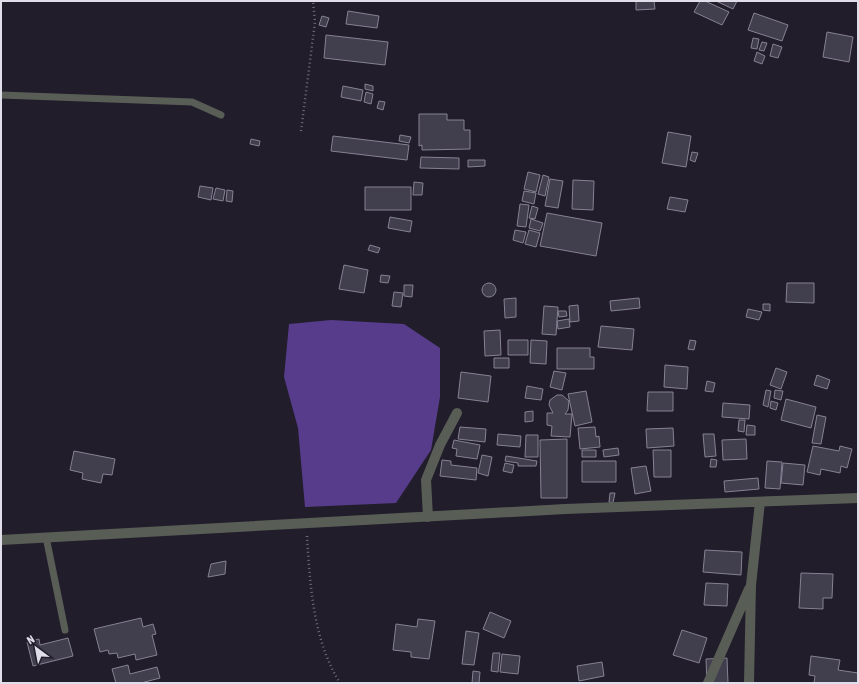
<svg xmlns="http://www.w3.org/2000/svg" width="859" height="684" font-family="'Asap Condensed',sans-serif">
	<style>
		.forest { fill: #573c8c }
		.building { fill: #413e4d; stroke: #868293 }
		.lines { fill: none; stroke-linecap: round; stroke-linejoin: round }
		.path { stroke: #716d7a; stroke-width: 2.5; stroke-dasharray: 1 3; stroke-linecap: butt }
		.service { stroke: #585d56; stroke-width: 7 }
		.minor { stroke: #585d56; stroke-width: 10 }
	</style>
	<rect width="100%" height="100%" fill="#211d2b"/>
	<path class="forest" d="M 331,320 L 404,324 L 440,348 L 440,397 L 431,450 L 396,503 L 305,507 L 298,428 L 284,377 L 289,324 Z"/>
	<path class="building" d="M 636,1 L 654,1 L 655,9 L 636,10 Z
		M 700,1 L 705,1 L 729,12 L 722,25 L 694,12 Z
		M 716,1 L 737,1 L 733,9 Z
		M 348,11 L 379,16 L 377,28 L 346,24 Z
		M 754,13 L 788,25 L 782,41 L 748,30 Z
		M 322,16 L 329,18 L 326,27 L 319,25 Z
		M 827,32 L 853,37 L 849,62 L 823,57 Z
		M 326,35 L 388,42 L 385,65 L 324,58 Z
		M 753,38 L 759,39 L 757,49 L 751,48 Z
		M 762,42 L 767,43 L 764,51 L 759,50 Z
		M 773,44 L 782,47 L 778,58 L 770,56 Z
		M 757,52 L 765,56 L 762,64 L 754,61 Z
		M 365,84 L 373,86 L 373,91 L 365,89 Z
		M 343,86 L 363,90 L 361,101 L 341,97 Z
		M 366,92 L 373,94 L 371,104 L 364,102 Z
		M 379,101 L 385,102 L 383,110 L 377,108 Z
		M 419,114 L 447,114 L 447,120 L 464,120 L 464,130 L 470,130 L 470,149 L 422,150 L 422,145 L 419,146 Z
		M 668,132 L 691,136 L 686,167 L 662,163 Z
		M 400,135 L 411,137 L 409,143 L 399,141 Z
		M 333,136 L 409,145 L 407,160 L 331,151 Z
		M 251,139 L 260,141 L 259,146 L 250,144 Z
		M 692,152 L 698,153 L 695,162 L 690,160 Z
		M 421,157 L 459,158 L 459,169 L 420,168 Z
		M 468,160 L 485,160 L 485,166 L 468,167 Z
		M 528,172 L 540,175 L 536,192 L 524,189 Z
		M 543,175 L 549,177 L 545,196 L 538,194 Z
		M 550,179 L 563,181 L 558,208 L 545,206 Z
		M 573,180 L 594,181 L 593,210 L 572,209 Z
		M 414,182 L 423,183 L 422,195 L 413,195 Z
		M 200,186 L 213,188 L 211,200 L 198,197 Z
		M 365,187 L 411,187 L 411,210 L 365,210 Z
		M 216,188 L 225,190 L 223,201 L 213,199 Z
		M 227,190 L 233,191 L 232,202 L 226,201 Z
		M 524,191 L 536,193 L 534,204 L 522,201 Z
		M 670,197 L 688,200 L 685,212 L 667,209 Z
		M 520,204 L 529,205 L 526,227 L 517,226 Z
		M 532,206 L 538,208 L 535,219 L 529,218 Z
		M 547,213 L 602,223 L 596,256 L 540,246 Z
		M 390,217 L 412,221 L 410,232 L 388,228 Z
		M 531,219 L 543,223 L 540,231 L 529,228 Z
		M 515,230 L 526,232 L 523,243 L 513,240 Z
		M 529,230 L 540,233 L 536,247 L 525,244 Z
		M 370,245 L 380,248 L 378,253 L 368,250 Z
		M 344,265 L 368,270 L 364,293 L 339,289 Z
		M 381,275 L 390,276 L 388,283 L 380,282 Z
		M 787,283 L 814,283 L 814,303 L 786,302 Z
		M482 290a7 7 0 1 1 14 0a7 7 0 1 1-14 0Z
		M 404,285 L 413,285 L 412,297 L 404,296 Z
		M 394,292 L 403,293 L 401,307 L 392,306 Z
		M 516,298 L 516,317 L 505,318 L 504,299 Z
		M 639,298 L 640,308 L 611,311 L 610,301 Z
		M 763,304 L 770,304 L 770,311 L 763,310 Z
		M 578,305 L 579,321 L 570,322 L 569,306 Z
		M 544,306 L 558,307 L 556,335 L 542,334 Z
		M 748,309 L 762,312 L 759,320 L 746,317 Z
		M 558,311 L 566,311 L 567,316 L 559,317 Z
		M 569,319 L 570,327 L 558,329 L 557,321 Z
		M 601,326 L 634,329 L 632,350 L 598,347 Z
		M 500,330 L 501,355 L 485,356 L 484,331 Z
		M 508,340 L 528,340 L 528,355 L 508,355 Z
		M 531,340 L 547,341 L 546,364 L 530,363 Z
		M 690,340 L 696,341 L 694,350 L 688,349 Z
		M 557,348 L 590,348 L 590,357 L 594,357 L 594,369 L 557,369 Z
		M 494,358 L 509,358 L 509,368 L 494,368 Z
		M 665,365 L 688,367 L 687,389 L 664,387 Z
		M 776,368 L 787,372 L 781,389 L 770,385 Z
		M 554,371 L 566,373 L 562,390 L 550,387 Z
		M 461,372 L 491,376 L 488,402 L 458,398 Z
		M 817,375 L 830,380 L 827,389 L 814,385 Z
		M 707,381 L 715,383 L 713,392 L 705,391 Z
		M 527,386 L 543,389 L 541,400 L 525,398 Z
		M 766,390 L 771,391 L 768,407 L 763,405 Z
		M 775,390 L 783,391 L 781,400 L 774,398 Z
		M 586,391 L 592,422 L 575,426 L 568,394 Z
		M 648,392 L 673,392 L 673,411 L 647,411 Z
		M 557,395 L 562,395 L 569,401 L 568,410 L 565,414 L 572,414 L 570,437 L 551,436 L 552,426 L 547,425 L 547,413 L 553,413 L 549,405 L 550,400 Z
		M 786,399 L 816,407 L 811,428 L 781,420 Z
		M 771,401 L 778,403 L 776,410 L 770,408 Z
		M 723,403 L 750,405 L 749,419 L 722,417 Z
		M 533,411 L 533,421 L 525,422 L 525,412 Z
		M 817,415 L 826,417 L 821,444 L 812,443 Z
		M 739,420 L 745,420 L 744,432 L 738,431 Z
		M 747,425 L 755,426 L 755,435 L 746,435 Z
		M 460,427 L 486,429 L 485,442 L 458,439 Z
		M 595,427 L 596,437 L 599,436 L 600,447 L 580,449 L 578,428 Z
		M 673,428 L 674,446 L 647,448 L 646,429 Z
		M 498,434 L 521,436 L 520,447 L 497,445 Z
		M 703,434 L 714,434 L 716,456 L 705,457 Z
		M 526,435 L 538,435 L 538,457 L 525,457 Z
		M 567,439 L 567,498 L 541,498 L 540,440 Z
		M 746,439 L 747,459 L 723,460 L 722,440 Z
		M 454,440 L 480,445 L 477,459 L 456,456 L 457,449 L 452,448 Z
		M 813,446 L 839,451 L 840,446 L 852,449 L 847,468 L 841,466 L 840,473 L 821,469 L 820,475 L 807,472 Z
		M 618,448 L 619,455 L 604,457 L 603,450 Z
		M 582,450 L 596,450 L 596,457 L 582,457 Z
		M 653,450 L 671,450 L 671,477 L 654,477 Z
		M 74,451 L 115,459 L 112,475 L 103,474 L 101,483 L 82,479 L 83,473 L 70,470 Z
		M 482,455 L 492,457 L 488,476 L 478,473 Z
		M 506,456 L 537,461 L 536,466 L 518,466 L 518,463 L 505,461 Z
		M 711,459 L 717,460 L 716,467 L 710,467 Z
		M 442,460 L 451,461 L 451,465 L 477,468 L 476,480 L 440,476 Z
		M 582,461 L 616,461 L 616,482 L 582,482 Z
		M 767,461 L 782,462 L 780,489 L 765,488 Z
		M 505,463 L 514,465 L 512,473 L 503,471 Z
		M 783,463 L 805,465 L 803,485 L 781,483 Z
		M 646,466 L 651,491 L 635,494 L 631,468 Z
		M 758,478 L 759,489 L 725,492 L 724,481 Z
		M 610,493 L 615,493 L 613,503 L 609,502 Z
		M 705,550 L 742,552 L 741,575 L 703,572 Z
		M 226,561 L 225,574 L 208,577 L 211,564 Z
		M 801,573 L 833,574 L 832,598 L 823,598 L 823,609 L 799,608 Z
		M 706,583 L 728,584 L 727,606 L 704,605 Z
		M 490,612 L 511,621 L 504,638 L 483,629 Z
		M 141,618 L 143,627 L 153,624 L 156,634 L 152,635 L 157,655 L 136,660 L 135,654 L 118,658 L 117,653 L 109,654 L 108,650 L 100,652 L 94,629 Z
		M 418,619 L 435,621 L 429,659 L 411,657 L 411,652 L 393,650 L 396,624 L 417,627 Z
		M 682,630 L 707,638 L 699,663 L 673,655 Z
		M 466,631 L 479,633 L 474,665 L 462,664 Z
		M 68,638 L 73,656 L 33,666 L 27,642 L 39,639 L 40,645 Z
		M 493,653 L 500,653 L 498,672 L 491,671 Z
		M 502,654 L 520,656 L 518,674 L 500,672 Z
		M 811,656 L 840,660 L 838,670 L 858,673 L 858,683 L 814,683 L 815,676 L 809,675 Z
		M 727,658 L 728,683 L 707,683 L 706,659 Z
		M 602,662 L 604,676 L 579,681 L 577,666 Z
		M 128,665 L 130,674 L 157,667 L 160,678 L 141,683 L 116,683 L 112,669 Z
		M 473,671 L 480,672 L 479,683 L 472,683 Z"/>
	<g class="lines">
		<path class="path" d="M 301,131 L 315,22 L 313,1
			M 307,536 C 310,585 313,640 340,683"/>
		<path class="service" d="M 1,95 L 192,102 L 221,115
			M 46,537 L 65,630"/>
		<path class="minor" d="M 428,517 L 426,480 L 440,445 L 457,413
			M 1,540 L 565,509 L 858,498
			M 708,683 L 749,589
			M 749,683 L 751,585 L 760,502"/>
	</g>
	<rect width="859" height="684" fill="none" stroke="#e0dee8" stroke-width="4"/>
	<g transform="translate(36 648) rotate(328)" stroke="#211d2b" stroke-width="3" paint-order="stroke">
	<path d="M0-3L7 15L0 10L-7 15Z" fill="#e0dee8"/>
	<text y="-6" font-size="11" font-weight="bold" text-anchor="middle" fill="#e0dee8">N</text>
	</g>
</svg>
